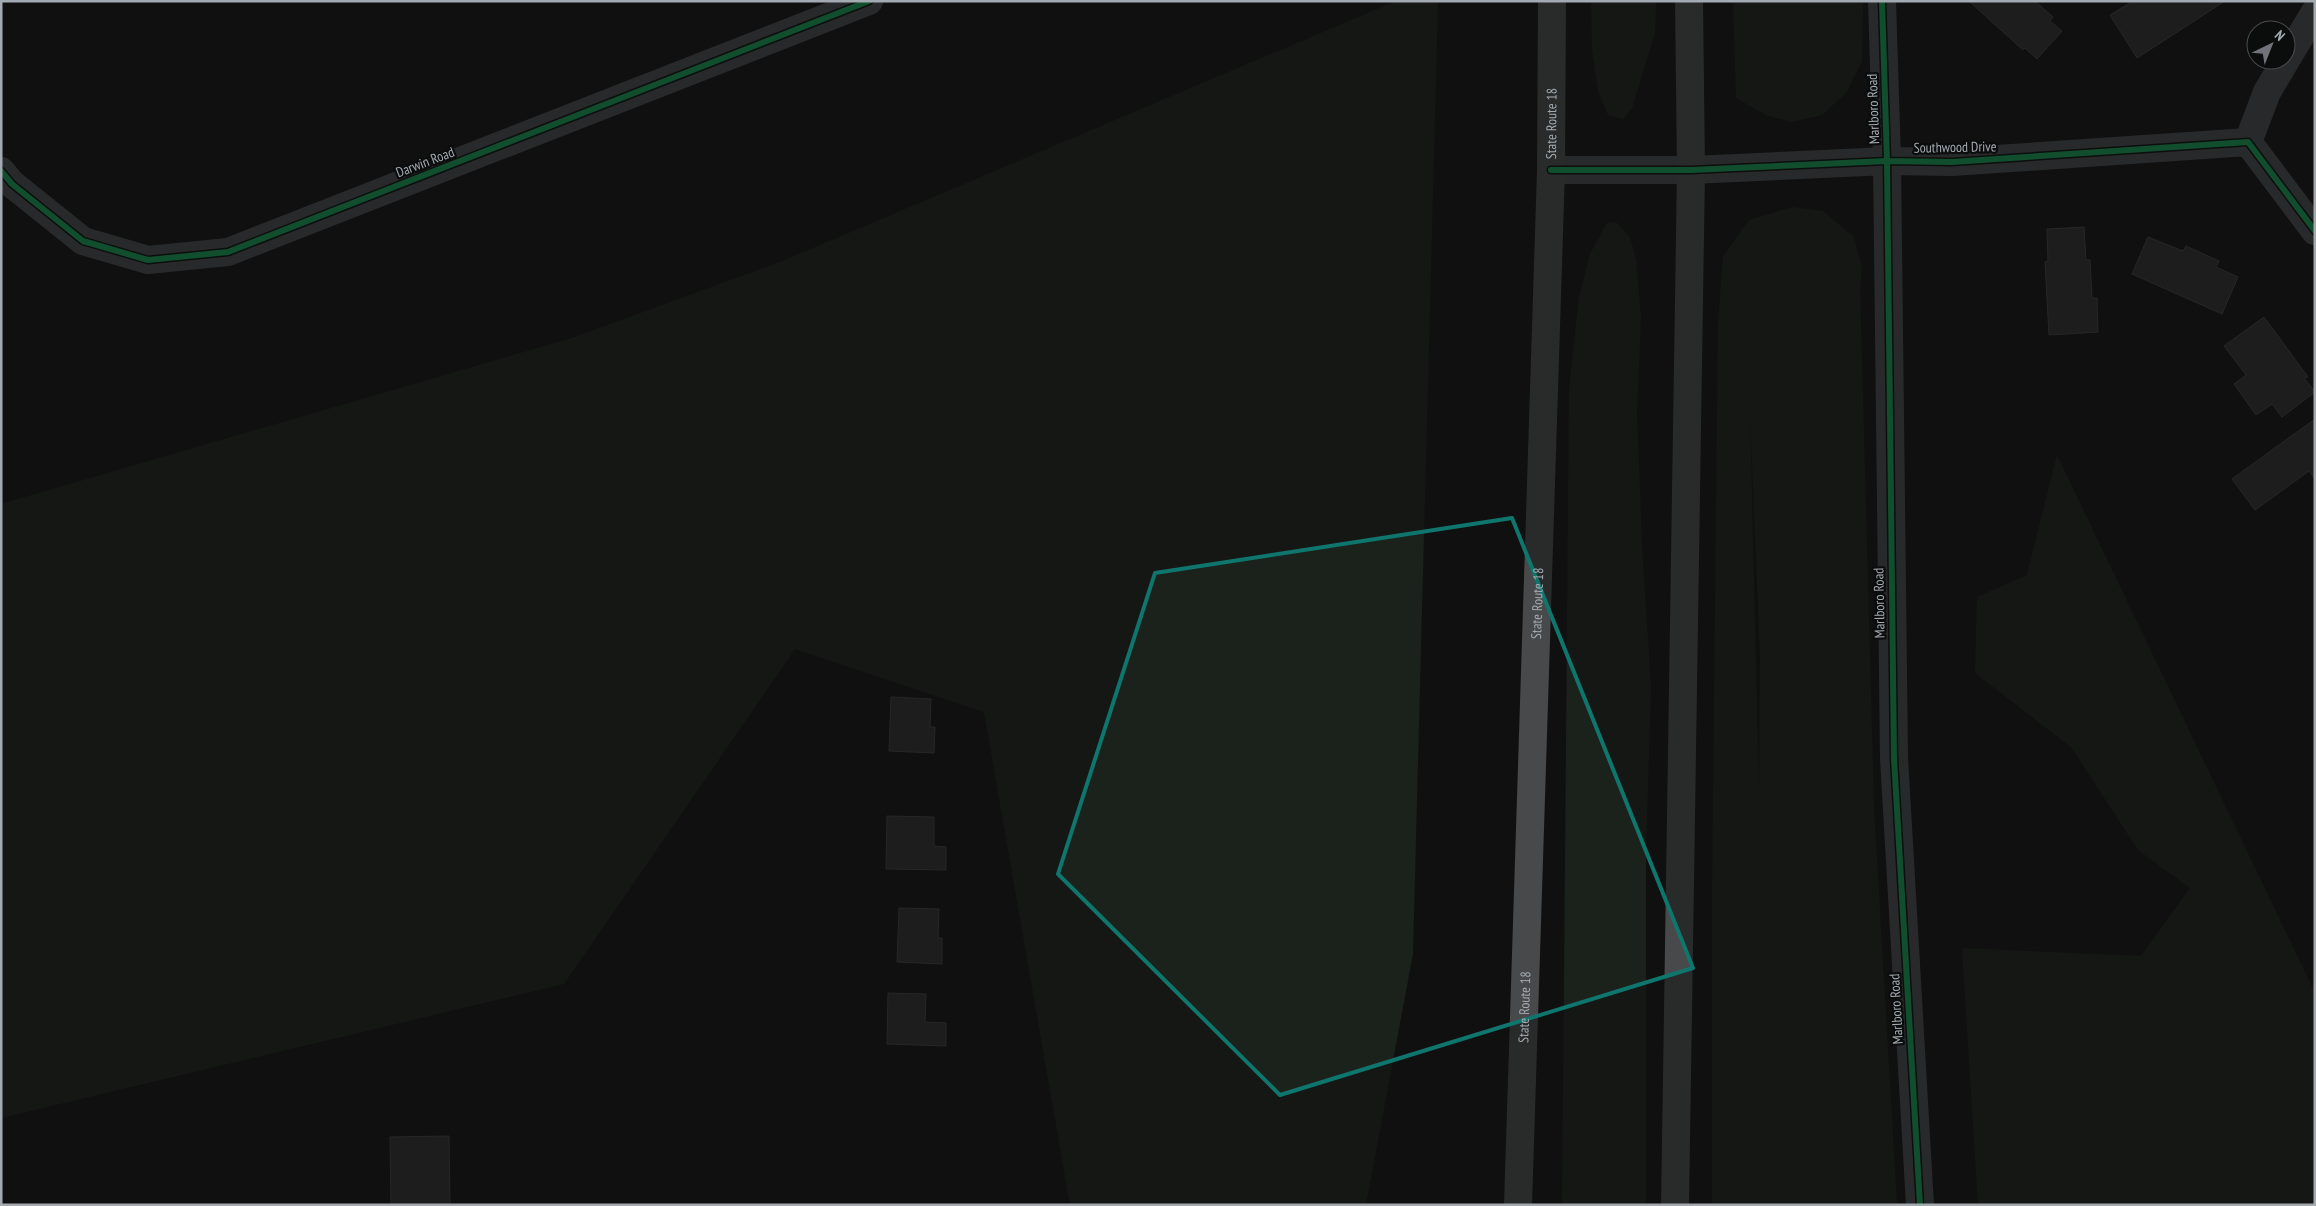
<svg xmlns="http://www.w3.org/2000/svg" width="2316" height="1206" font-family="'PT Sans Narrow',sans-serif">
	<style>
		.green { fill: #1b211b; fill-rule: evenodd }
		.building { fill: #2d2d2e; stroke: #404244 }
		.lines { fill: none; stroke-linecap: round; stroke-linejoin: round }
		.minor { stroke: #45484a; stroke-width: 28 }
		.tertiary { stroke: #45484a; stroke-width: 28 }
		.trunk { stroke: #48494a; stroke-width: 28 }
		.cycleway-casing { stroke: #0b0c0c; stroke-width: 9 }
		.cycleway { stroke: #139951; stroke-width: 6 }
		.marked { fill: none; stroke: #0f766e; stroke-width: 4; stroke-linejoin: round }
		.labels { text-anchor: middle; stroke-width: 4.5; stroke-linejoin: round; paint-order: stroke }
		.street-label { font-size: 14px; fill: #a3aab1; stroke: #0b0c0c }
	</style>
	<rect width="100%" height="100%" fill="#101011"/>
	<path class="green" d="M 1396,1 L 1438,1 L 1413,954 L 1366,1205 L 1070,1205 L 984,712 L 795,649 L 564,984 L 1,1118 L 1,504 L 572,338 L 780,262 Z
		M 1591,1 L 1656,1 L 1655,33 L 1632,108 L 1623,119 L 1608,115 L 1598,91 L 1592,47 Z
		M 1733,1 L 1863,1 L 1862,61 L 1846,93 L 1822,115 L 1791,122 L 1766,115 L 1736,98 Z
		M 1792,207 L 1823,211 L 1854,237 L 1862,268 L 1860,287 L 1874,808 L 1897,1205 L 1712,1205 L 1712,898 L 1718,324 L 1723,257 L 1749,220 ZM 1750,413 L 1760,656 L 1759,794 Z
		M 1616,222 L 1630,237 L 1636,259 L 1641,318 L 1637,413 L 1642,545 L 1651,687 L 1646,852 L 1646,1205 L 1562,1205 L 1569,390 L 1579,297 L 1590,254 L 1607,223 Z
		M 2057,455 L 2315,993 L 2315,1205 L 1978,1205 L 1962,948 L 2141,956 L 2190,888 L 2138,850 L 2072,748 L 1975,673 L 1977,597 L 2027,575 Z"/>
	<path class="building" d="M 1969,1 L 2035,1 L 2053,17 L 2050,21 L 2062,31 L 2037,59 L 2025,48 L 2023,50 Z
		M 2133,1 L 2225,1 L 2137,58 L 2110,15 Z
		M 2084,227 L 2086,260 L 2090,260 L 2092,298 L 2097,298 L 2098,332 L 2049,335 L 2045,262 L 2048,261 L 2047,229 Z
		M 2148,237 L 2183,251 L 2186,246 L 2219,261 L 2216,267 L 2238,277 L 2222,314 L 2132,274 Z
		M 2264,317 L 2308,377 L 2304,378 L 2315,392 L 2282,417 L 2272,404 L 2256,415 L 2234,384 L 2246,375 L 2224,346 Z
		M 2315,419 L 2315,479 L 2309,471 L 2255,510 L 2232,479 Z
		M 891,697 L 931,699 L 930,727 L 935,727 L 934,753 L 889,751 Z
		M 887,816 L 934,817 L 934,846 L 946,847 L 946,870 L 886,869 Z
		M 899,908 L 939,909 L 938,938 L 942,938 L 942,964 L 897,962 Z
		M 888,993 L 926,994 L 925,1022 L 946,1023 L 946,1046 L 887,1044 Z
		M 449,1136 L 450,1205 L 391,1205 L 390,1137 Z"/>
	<g class="lines">
		<path class="minor" d="M 2286,60 L 2315,12
			M 2248,142 L 2267,92 L 2286,60
			M 1887,161 L 1952,162 L 2248,142 L 2315,231
			M 1,171 L 12,184 L 83,241 L 148,260 L 228,252 L 869,1"/>
		<path class="tertiary" d="M 1882,1 L 1887,161 L 1894,758 L 1920,1205
			M 1551,170 L 1691,170 L 1887,161"/>
		<g class="trunk">
			<path id="s1" d="M 1518,1205 L 1551,170 L 1552,1"/>
			<path d="M 1675,1205 L 1691,170 L 1689,1"/>
		</g>
		<defs>
			<path id="cycleway" d="M 1882,1 L 1887,161 L 1894,758 L 1920,1205
				M 1551,170 L 1691,170 L 1887,161 L 1952,162 L 2248,142 L 2315,231
				M 1,171 L 12,184 L 83,241 L 148,260 L 228,252 L 869,1"/>
		</defs>
		<use href="#cycleway" class="cycleway-casing"/>
		<use href="#cycleway" class="cycleway"/>
	</g>
	<path d="M0 0H2316V1206H0ZM 1512,518 L 1693,968 L 1280,1095 L 1058,874 L 1155,573 Z" fill="#101011" fill-opacity=".55" fill-rule="evenodd"/>
	<path class="marked" d="M 1512,518 L 1693,968 L 1280,1095 L 1058,874 L 1155,573 Z"/>
	<g class="labels">
		<g class="street-label">
			<text transform="translate(1873 109) rotate(-92)" y="5">Marlboro Road</text>
			<text dy="5" stroke="none"><textPath href="#s1" startOffset="1082">State Route 18</textPath></text>
			<text transform="translate(1955 147) rotate(-1)" y="5">Southwood Drive</text>
			<text transform="translate(425 162) rotate(-21)" y="5">Darwin Road</text>
			<text dy="5" stroke="none"><textPath href="#s1" startOffset="602">State Route 18</textPath></text>
			<text transform="translate(1879 603) rotate(-91)" y="5">Marlboro Road</text>
			<text dy="5" stroke="none"><textPath href="#s1" startOffset="198">State Route 18</textPath></text>
			<text transform="translate(1896 1009) rotate(-93)" y="5">Marlboro Road</text>
		</g>
	</g>
	<rect width="2316" height="1206" fill="none" stroke="#a3aab1" stroke-width="5"/>
	<g transform="translate(2271 45) rotate(43)"><circle r="24" fill="#0b0c0c" stroke="#484b4e"/>
	<path d="M0-4L9 19L0 12L-9 19Z" fill="#707479"/>
	<text y="-8" font-size="14" font-weight="bold" text-anchor="middle" fill="#a3aab1">N</text>
	</g>
</svg>
